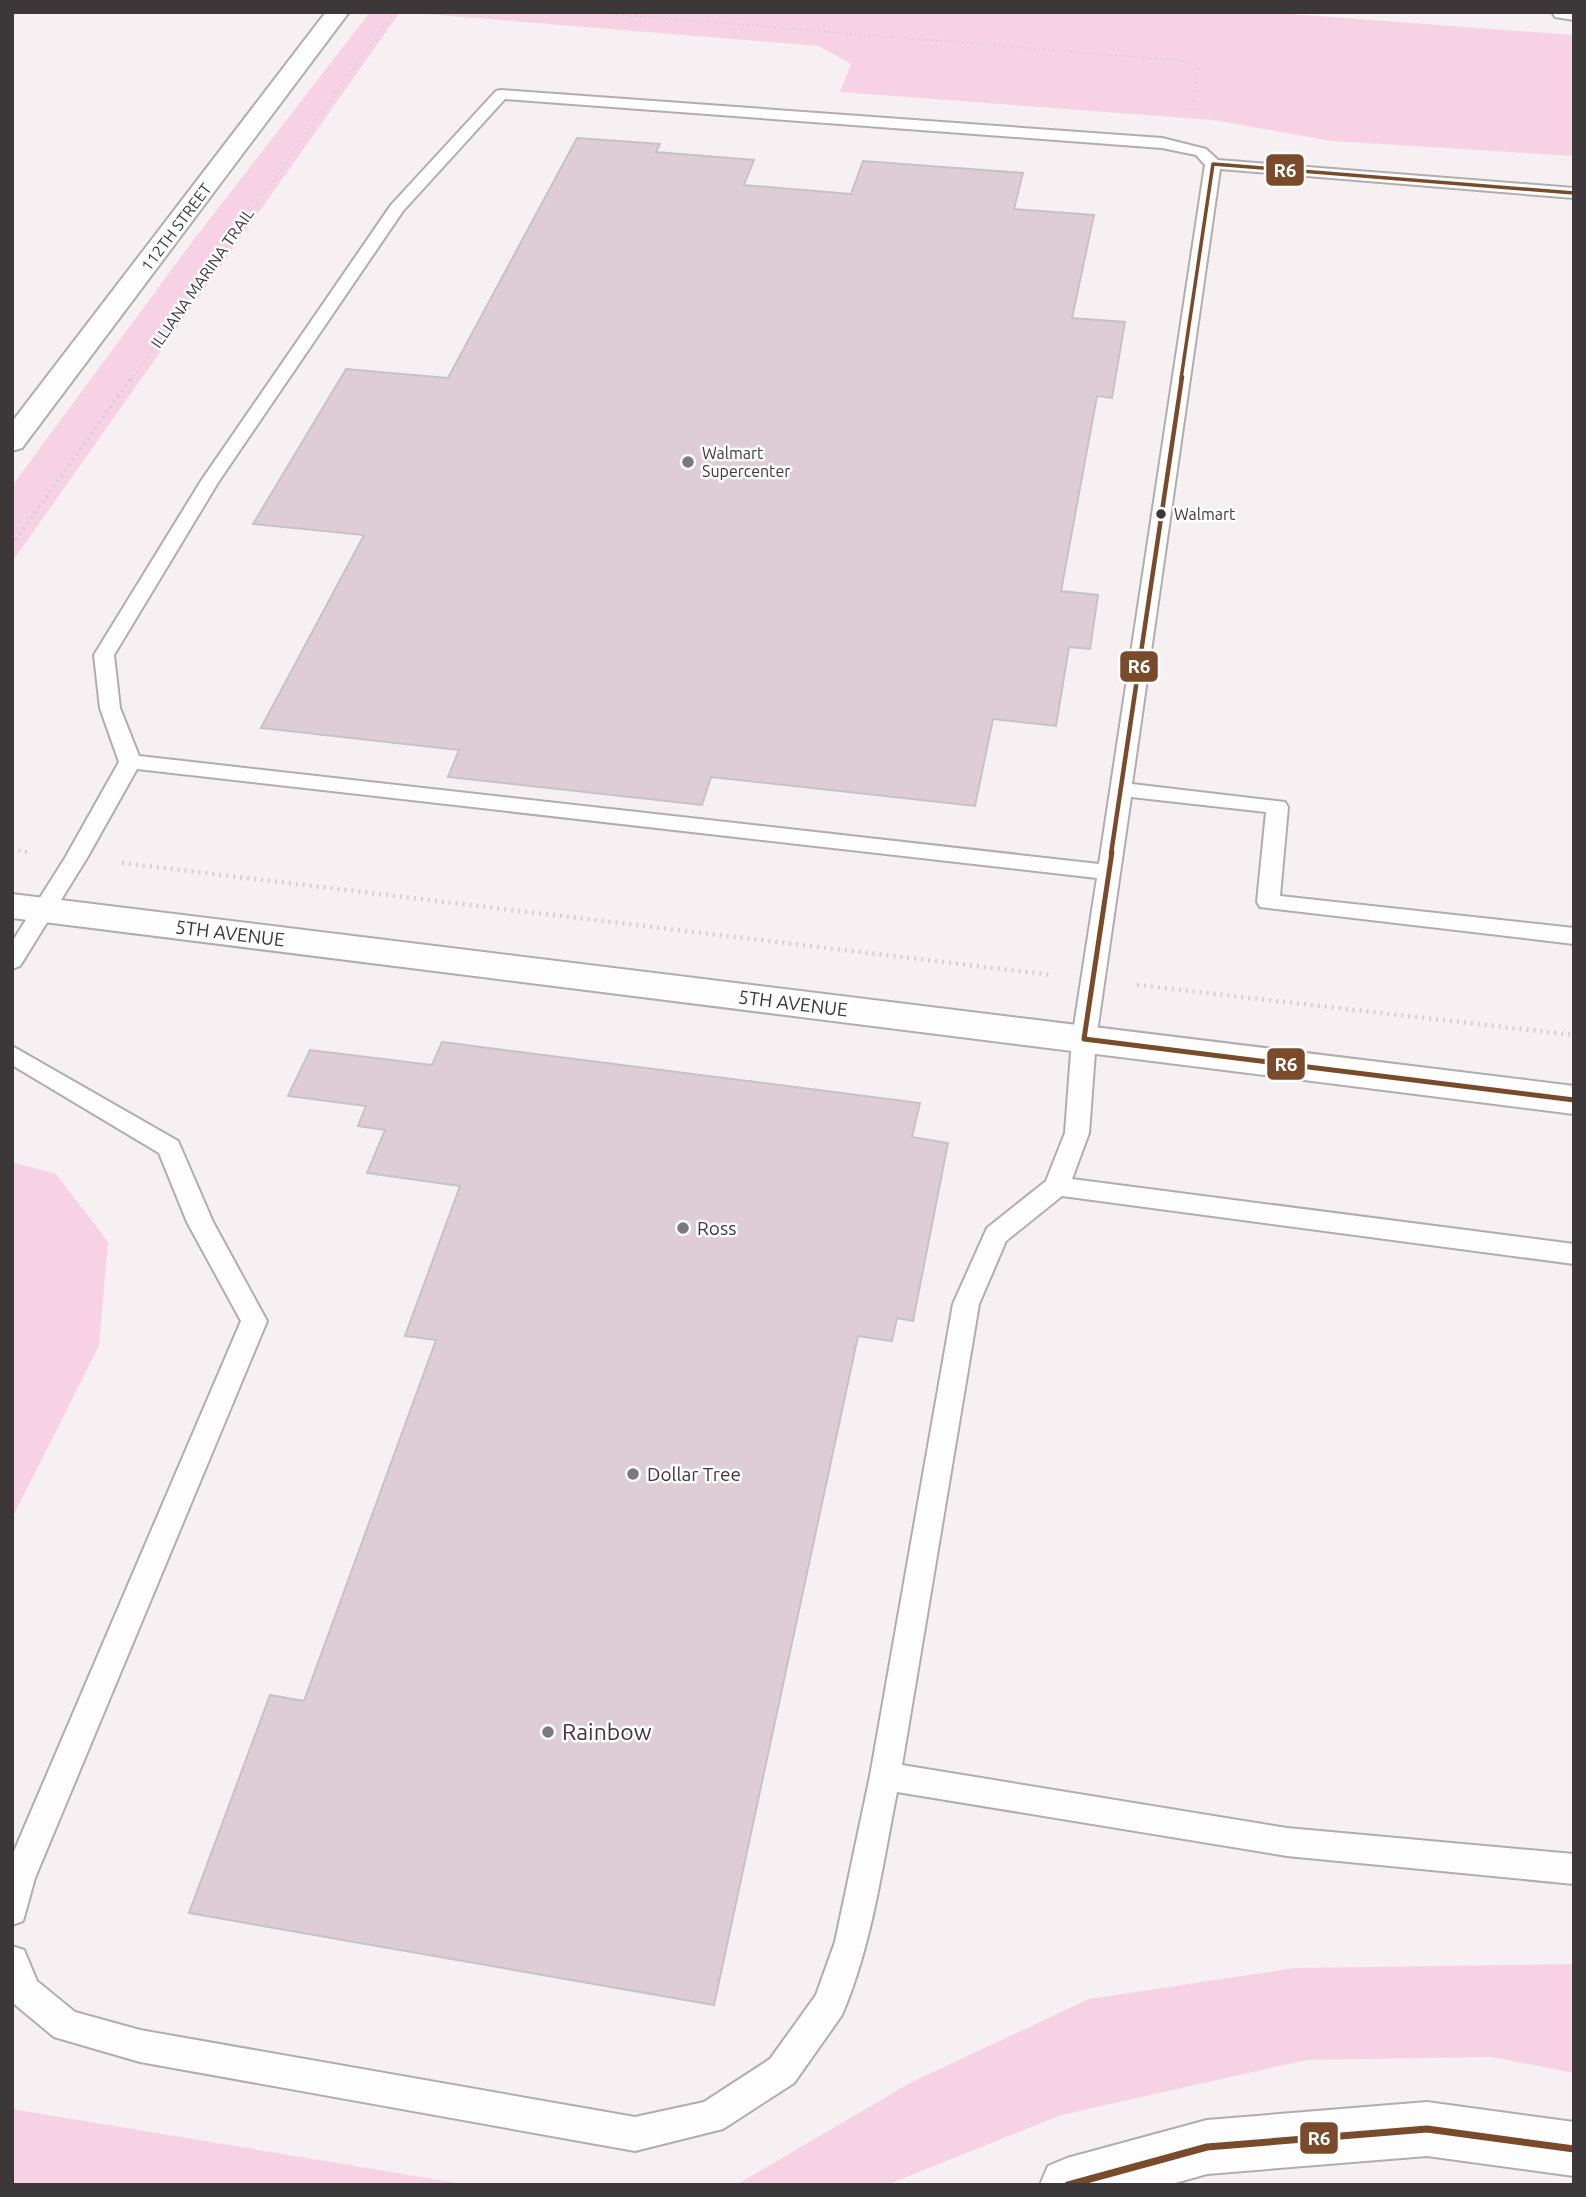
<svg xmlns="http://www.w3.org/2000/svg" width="1586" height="2197" font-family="Ubuntu,sans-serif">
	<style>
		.green { fill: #f6d2e4 }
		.building { fill: #dfcdd6; stroke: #c7c2c4; stroke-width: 2 }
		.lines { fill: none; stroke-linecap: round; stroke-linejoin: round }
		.lane-casing { stroke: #b1adaf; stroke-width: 4 }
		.secondary-casing { stroke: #b1adaf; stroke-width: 4 }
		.highway-casing { stroke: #b1adaf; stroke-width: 4 }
		.path-far2 { stroke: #d2d1d1; stroke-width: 2.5; stroke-dasharray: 1 3.5; stroke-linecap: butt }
		.path-far1 { stroke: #d2d1d1; stroke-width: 3.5; stroke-dasharray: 2 4.5; stroke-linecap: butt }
		.path { stroke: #d2d1d1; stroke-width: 4.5; stroke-dasharray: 2 5; stroke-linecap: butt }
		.lane { fill: #fefdfd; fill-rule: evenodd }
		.secondary { fill: #fefdfd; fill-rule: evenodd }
		.highway { fill: #fefdfd; fill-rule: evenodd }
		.bus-1-far3-casing { stroke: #fefefe; stroke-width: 7 }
		.bus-1-far2-casing { stroke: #fefefe; stroke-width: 9 }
		.bus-1-far1-casing { stroke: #fefefe; stroke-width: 10 }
		.bus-1-casing { stroke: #fefefe; stroke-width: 12 }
		.bus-1-far3 { stroke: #7a4b2a; stroke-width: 3.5 }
		.bus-1-far2 { stroke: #7a4b2a; stroke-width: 4.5 }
		.bus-1-far1 { stroke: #7a4b2a; stroke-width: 5 }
		.bus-1 { stroke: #7a4b2a; stroke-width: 7 }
		.poi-dot { fill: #7d787b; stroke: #fefefe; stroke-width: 2.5 }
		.bus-dot { fill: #3c383a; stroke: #fefefe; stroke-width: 2.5 }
		.labels { text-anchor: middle; stroke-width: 5; stroke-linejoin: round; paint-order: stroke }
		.far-street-label { font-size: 16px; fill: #3c383a; stroke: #fefefe }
		.far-poi-label { font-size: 16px; fill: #3c383a; stroke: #fefefe; text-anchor: start }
		.far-bus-label { font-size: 16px; fill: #3c383a; stroke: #fefefe; text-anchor: start }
		.street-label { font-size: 19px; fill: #3c383a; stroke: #fefefe }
		.poi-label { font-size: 19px; fill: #3c383a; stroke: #fefefe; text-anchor: start }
		.near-poi-label { font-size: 23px; fill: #3c383a; stroke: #fefefe; text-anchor: start }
		.line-badge { stroke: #fefefe; stroke-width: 2.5 }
		.badge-label { font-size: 19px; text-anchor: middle; font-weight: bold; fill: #fff }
	</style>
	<rect width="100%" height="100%" fill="#f6f0f3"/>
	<path class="green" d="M 370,12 L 400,12 L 12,562 L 12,486 L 192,242 Z
		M 402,12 L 1262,12 L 1574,35 L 1574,156 L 1332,141 L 1213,120 L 840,92 L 851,64 L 819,46 Z
		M 12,1162 L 56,1174 L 108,1242 L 99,1346 L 12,1518 Z
		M 1574,1964 L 1574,2073 L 1491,2057 L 1306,2060 L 1061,2115 L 886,2185 L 736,2185 L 910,2083 L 1089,1999 L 1295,1968 Z
		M 12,2109 L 469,2185 L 12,2185 Z"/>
	<path class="building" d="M 577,138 L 660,144 L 656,152 L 754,160 L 744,185 L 851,194 L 863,161 L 1023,173 L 1014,209 L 1094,215 L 1072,318 L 1125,322 L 1112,398 L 1097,396 L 1061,591 L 1098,595 L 1090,649 L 1069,647 L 1056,726 L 993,719 L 975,806 L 711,777 L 702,805 L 448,777 L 459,750 L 261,728 L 364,535 L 253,524 L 346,369 L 448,378 Z
		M 442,1042 L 920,1103 L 912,1137 L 948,1143 L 913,1321 L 897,1318 L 892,1341 L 858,1336 L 714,2005 L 189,1913 L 270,1695 L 304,1701 L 436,1340 L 405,1336 L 460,1186 L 367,1173 L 385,1130 L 358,1126 L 366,1106 L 288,1096 L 310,1050 L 432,1065 Z"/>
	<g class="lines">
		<defs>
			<path id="lane" d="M 501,90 L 1162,138 L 1206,149 L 1218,160 L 1574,188 L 1574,198 L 1220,169 L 1132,784 L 1285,802 L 1288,807 L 1280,896 L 1574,928 L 1574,944 L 1260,907 L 1257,902 L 1266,812 L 1131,797 L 1096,1039 L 1089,1133 L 1072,1179 L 1574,1244 L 1574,1264 L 1062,1196 L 1006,1241 L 979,1304 L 902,1765 L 1287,1828 L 1574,1854 L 1574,1884 L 1287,1856 L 897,1792 C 882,1867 872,1945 842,2015 L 794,2083 L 723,2129 L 635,2151 L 140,2062 L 54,2037 L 13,2003 L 12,1946 L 24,1950 L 37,1981 L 75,2012 L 140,2030 L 635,2117 L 704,2102 L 770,2059 L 816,1995 L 835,1942 L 870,1776 L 953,1304 L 987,1228 L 1046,1181 L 1065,1133 L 1072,1039 L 1097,878 L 137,769 L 87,858 L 20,966 L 12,969 L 12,942 L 65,858 L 119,762 L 100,708 L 94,655 L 201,481 L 391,205 L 496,91 ZM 505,99 L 1162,148 L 1196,155 L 1205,165 L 1099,864 L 139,756 L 120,708 L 114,655 L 219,481 L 403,211 Z
				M 12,1046 L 178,1141 L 213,1222 L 267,1321 L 35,1878 L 23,1921 L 12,1925 L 12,1856 L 241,1321 L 187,1222 L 159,1153 L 12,1065 Z"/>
			<path id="secondary" d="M 326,12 L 349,12 L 22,448 L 12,451 L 12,422 Z
				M 12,894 L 1574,1086 L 1574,1114 L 12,918 Z
				M 1427,2102 L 1574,2122 L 1574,2176 L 1427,2156 L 1207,2174 L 1168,2185 L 1040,2185 L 1048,2166 L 1067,2158 L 1207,2120 Z"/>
			<path id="highway" d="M 1552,12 L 1574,12 L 1574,20 L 1555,17 Z"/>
		</defs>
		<use href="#lane" class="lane-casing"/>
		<use href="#secondary" class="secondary-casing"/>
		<use href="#highway" class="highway-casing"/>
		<path class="path-far2" d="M 586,12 L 1175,60 L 1192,63 L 1198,69 L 1191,112
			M 131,379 L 394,12"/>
		<path class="path-far1" d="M 12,545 L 132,377
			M 12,850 L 30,852"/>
		<path class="path" d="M 122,863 L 1051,975
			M 1137,985 L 1574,1035"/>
		<use href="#lane" class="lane"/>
		<use href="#secondary" class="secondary"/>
		<use href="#highway" class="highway"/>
		<defs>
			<path id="bus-1-far3" d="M 1181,379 L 1213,164 L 1574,193"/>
			<path id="bus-1-far2" d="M 1111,854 L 1182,377"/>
			<path id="bus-1-far1" d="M 1112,852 L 1084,1039 L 1574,1100"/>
			<path id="bus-1" d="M 1068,2185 L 1207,2147 L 1427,2129 L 1574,2149"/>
		</defs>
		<use href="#bus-1-far3" class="bus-1-far3-casing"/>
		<use href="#bus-1-far2" class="bus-1-far2-casing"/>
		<use href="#bus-1-far1" class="bus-1-far1-casing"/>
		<use href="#bus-1" class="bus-1-casing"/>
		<use href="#bus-1-far3" class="bus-1-far3"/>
		<use href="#bus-1-far2" class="bus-1-far2"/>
		<use href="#bus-1-far1" class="bus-1-far1"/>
		<use href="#bus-1" class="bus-1"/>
	</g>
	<g class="poi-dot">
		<circle cx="688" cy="462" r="7"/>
		<circle cx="683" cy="1228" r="7"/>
		<circle cx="633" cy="1474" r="7"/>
		<circle cx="548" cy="1732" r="7"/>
	</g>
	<circle class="bus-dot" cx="1161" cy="514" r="6"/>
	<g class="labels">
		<g class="far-street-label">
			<text transform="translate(176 227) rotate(-53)" y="6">112TH STREET</text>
			<text transform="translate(202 278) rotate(-55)" y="6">ILLIANA MARINA TRAIL</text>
		</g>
		<g class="far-poi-label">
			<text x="702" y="459">Walmart<tspan x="702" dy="18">Supercenter</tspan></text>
		</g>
		<g class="far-bus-label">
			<text x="1174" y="520">Walmart</text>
		</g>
		<g class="street-label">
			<text transform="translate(230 933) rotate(7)" y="7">5TH AVENUE</text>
			<text transform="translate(793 1003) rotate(7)" y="7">5TH AVENUE</text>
		</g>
		<g class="poi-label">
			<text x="697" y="1235">Ross</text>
			<text x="647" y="1481">Dollar Tree</text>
		</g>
		<g class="near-poi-label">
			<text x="562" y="1740">Rainbow</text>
		</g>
	</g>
	<g class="line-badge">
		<rect x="1265" y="153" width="40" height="34" rx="7" fill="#7a4b2a"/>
		<rect x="1119" y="650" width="40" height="33" rx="7" fill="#7a4b2a"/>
		<rect x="1266" y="1047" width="40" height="34" rx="7" fill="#7a4b2a"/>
		<rect x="1299" y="2121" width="40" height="34" rx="7" fill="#7a4b2a"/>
	</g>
	<g class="badge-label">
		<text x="1285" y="177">R6</text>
		<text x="1139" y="673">R6</text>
		<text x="1286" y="1071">R6</text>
		<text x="1319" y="2145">R6</text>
	</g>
	<rect width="1586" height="2197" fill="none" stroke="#3c383a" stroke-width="28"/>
</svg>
